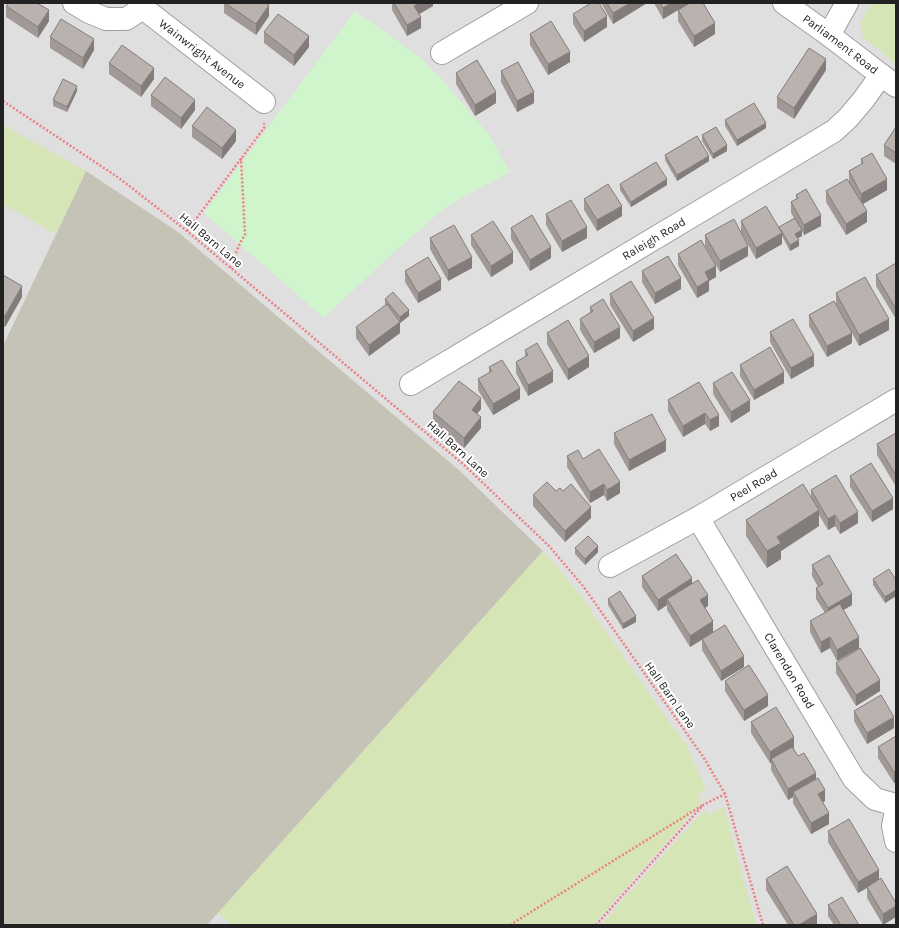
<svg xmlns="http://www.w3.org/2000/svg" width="899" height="928" font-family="Karla,sans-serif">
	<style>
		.residential { fill: #e0dfdf }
		.construction { fill: #c5c3b6 }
		.grass { fill: #d5e5b5 }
		.park { fill: #d0f5cd }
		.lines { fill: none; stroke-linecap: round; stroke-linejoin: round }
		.minor-casing { stroke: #9f9f9f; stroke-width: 24 }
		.path { stroke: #ed7f84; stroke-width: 2.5; stroke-dasharray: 2 2; stroke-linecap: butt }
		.minor { stroke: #fff; stroke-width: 22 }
		.wall { fill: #a09996 }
		.shaded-wall { fill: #827d7a }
		.building { fill: #bab2af; stroke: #827d7a }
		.labels { text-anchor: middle; stroke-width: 4; stroke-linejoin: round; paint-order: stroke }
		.street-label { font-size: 12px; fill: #222; stroke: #fff }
	</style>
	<rect width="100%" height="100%" fill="#f1eeea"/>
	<path class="residential" d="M 3,3 L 896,3 L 896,925 L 3,925 Z"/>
	<path class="construction" d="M 86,171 L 178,232 L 460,471 L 543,551 L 207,925 L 3,925 L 3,346 Z"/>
	<path class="grass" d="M 872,3 L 896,3 L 896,64 L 863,37 L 860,23 Z
		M 3,125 L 86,171 L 56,234 L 3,204 Z
		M 543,551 L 578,592 L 687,747 L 706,789 L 698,795 L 702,802 L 593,925 L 232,925 L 218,913 Z
		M 724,807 L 756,925 L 600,925 L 705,809 L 708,815 Z"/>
	<path class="park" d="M 355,11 L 421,58 L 451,90 L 490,136 L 510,172 L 447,206 L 385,260 L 324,318 L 204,213 Z"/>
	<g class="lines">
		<defs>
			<g id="minor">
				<path id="s1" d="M 74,3 L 89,12 L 106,19 L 126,19 L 143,8 L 264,102"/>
				<path id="s2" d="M 784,3 L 829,35 L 881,75 L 896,86"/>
				<path d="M 829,35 L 847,3"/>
				<path d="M 442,53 L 527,3"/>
				<path id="s3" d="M 411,384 L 834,131 L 848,118 L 864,99 L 881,75"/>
				<path id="s4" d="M 698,518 L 854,779 L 875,799 L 896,805"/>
				<path id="s5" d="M 610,566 L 698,518 L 896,400"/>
				<path d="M 896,810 L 893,826 L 896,841"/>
			</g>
		</defs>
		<use href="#minor" class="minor-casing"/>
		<path class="path" d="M 3,101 L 119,178 L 187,231 L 463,464 L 549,546 L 583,586 L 704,758 L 725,794 L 763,925
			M 187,231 L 264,128 L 264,123
			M 230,268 L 240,243 L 245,235 L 241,158
			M 510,925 L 703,805
			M 596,925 L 703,805 L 725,794"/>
		<use href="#minor" class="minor"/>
	</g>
	<path class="wall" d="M 224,3 L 265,3 L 269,16 L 256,35 L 224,13 Z
		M 392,3 L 433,3 L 433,6 L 419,14 L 421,28 L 407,36 L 392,10 Z
		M 601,3 L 647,3 L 613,24 Z
		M 654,3 L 703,3 L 715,34 L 694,47 L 678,21 L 678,10 L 663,19 Z
		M 6,6 L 49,21 L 38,38 L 6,17 Z
		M 573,14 L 607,27 L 584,42 L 573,24 Z
		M 264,32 L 309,47 L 294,66 L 264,43 Z
		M 530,34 L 570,62 L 548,75 L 530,45 Z
		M 50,37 L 94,50 L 83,69 L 50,48 Z
		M 109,63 L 154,79 L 141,97 L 109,74 Z
		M 826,70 L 794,119 L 777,108 L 777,97 Z
		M 501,71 L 534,103 L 517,112 L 501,82 Z
		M 456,73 L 496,103 L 475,116 L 456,84 Z
		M 77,91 L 67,112 L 53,106 L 53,100 Z
		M 151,95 L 195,110 L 181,129 L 151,106 Z
		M 725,120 L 766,128 L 737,146 L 725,126 Z
		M 192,126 L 236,141 L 222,159 L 192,137 Z
		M 896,127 L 896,164 L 884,156 L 884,145 Z
		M 702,135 L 727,151 L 713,159 L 702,141 Z
		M 665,155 L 709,161 L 677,181 L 665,160 Z
		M 861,159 L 887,190 L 863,204 L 867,222 L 846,235 L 826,202 L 826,191 L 849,181 L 849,171 L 861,165 Z
		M 620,184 L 667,185 L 631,207 L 620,190 Z
		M 796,195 L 821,226 L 804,235 L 802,231 L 802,236 L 797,238 L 799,246 L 790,251 L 782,236 L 782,244 L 756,259 L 741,232 L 741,221 L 779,229 L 779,227 L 794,218 L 791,213 L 791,202 L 796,199 Z
		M 584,199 L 622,216 L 597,231 L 584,210 Z
		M 546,214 L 587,238 L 562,252 L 546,225 Z
		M 511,228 L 551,258 L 530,271 L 511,239 Z
		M 471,235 L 513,263 L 491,277 L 471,245 Z
		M 705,235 L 748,256 L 720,272 L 705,246 Z
		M 430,238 L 472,268 L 448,281 L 430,249 Z
		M 678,254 L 716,277 L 709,281 L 709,291 L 697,298 L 678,265 Z
		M 896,263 L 896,319 L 876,286 L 876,275 Z
		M 405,271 L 441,290 L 418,303 L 405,282 Z
		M 642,271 L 681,289 L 655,304 L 642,282 Z
		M 3,275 L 22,297 L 5,327 L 3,326 Z
		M 836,293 L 889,330 L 859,346 L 836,304 Z
		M 610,294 L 654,329 L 633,342 L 610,305 Z
		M 385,299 L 409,316 L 400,323 L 400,333 L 369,356 L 356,338 L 356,327 L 386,305 L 385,304 Z
		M 590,307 L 620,338 L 594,353 L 580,330 L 580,319 L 590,313 Z
		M 809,315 L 852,343 L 827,357 L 809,326 Z
		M 770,332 L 814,366 L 791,379 L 770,342 Z
		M 547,333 L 589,367 L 568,380 L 547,344 Z
		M 525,350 L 553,382 L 528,396 L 516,373 L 516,362 L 525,357 Z
		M 740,365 L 784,383 L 754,400 L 740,376 Z
		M 489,367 L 520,399 L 493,415 L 478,390 L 478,379 L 489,373 Z
		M 699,382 L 719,426 L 710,431 L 705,424 L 683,437 L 668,411 L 668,400 Z
		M 713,383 L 750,411 L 731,423 L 713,394 Z
		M 481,409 L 477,414 L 481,428 L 464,448 L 433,423 L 433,412 Z
		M 614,433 L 666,451 L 629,471 L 614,444 Z
		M 896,433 L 895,485 L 877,455 L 877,444 Z
		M 567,456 L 583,459 L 620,493 L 607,501 L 604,495 L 590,503 L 567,467 Z
		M 850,476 L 893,509 L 872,522 L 850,487 Z
		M 811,490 L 858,523 L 840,534 L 835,526 L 828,530 L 819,515 L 819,526 L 781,551 L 781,559 L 767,568 L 746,536 L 746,520 L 811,496 Z
		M 556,491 L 563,491 L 591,518 L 565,542 L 533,506 L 533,495 Z
		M 575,548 L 598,552 L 585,565 L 575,554 Z
		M 812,565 L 852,605 L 843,610 L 859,648 L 880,691 L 856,706 L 836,673 L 836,663 L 856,650 L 837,661 L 830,648 L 821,653 L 810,632 L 810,621 L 825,613 L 816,599 L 816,588 L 818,587 L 812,576 Z
		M 642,576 L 692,584 L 708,606 L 705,608 L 713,632 L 744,667 L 721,681 L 702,650 L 702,640 L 690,647 L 667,610 L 667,605 L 658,611 L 642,587 Z
		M 873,579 L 896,580 L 896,596 L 885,603 L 873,585 Z
		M 608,599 L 636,622 L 623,629 L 608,605 Z
		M 725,681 L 768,706 L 744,721 L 725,691 Z
		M 854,711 L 894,728 L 867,744 L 854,721 Z
		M 751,722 L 794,748 L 794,749 L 798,756 L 816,779 L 825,801 L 822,802 L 829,824 L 811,834 L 793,803 L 793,797 L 788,800 L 771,770 L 771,763 L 770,763 L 751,733 Z
		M 896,736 L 896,782 L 894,783 L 878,758 L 878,747 Z
		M 828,831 L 879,880 L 896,903 L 883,925 L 867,898 L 867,888 L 858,893 L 828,842 Z
		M 766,879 L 817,925 L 788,925 L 766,890 Z
		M 828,905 L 859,925 L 834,925 L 828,916 Z"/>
	<path class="shaded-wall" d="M 419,3 L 433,3 L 433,6 L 414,17 L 414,6 Z
		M 630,3 L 647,3 L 613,24 L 613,13 Z
		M 671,3 L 690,3 L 663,19 L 663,8 Z
		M 269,5 L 269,16 L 256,35 L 256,24 Z
		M 49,10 L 49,21 L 38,38 L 38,27 Z
		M 607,16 L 607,27 L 584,42 L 584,31 Z
		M 421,17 L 421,28 L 407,36 L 407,25 Z
		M 715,23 L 715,34 L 694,47 L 694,36 Z
		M 309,36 L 309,47 L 294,66 L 294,55 Z
		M 94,39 L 94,50 L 83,69 L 83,58 Z
		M 570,52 L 570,62 L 548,75 L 548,64 Z
		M 826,59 L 826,70 L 794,119 L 794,108 Z
		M 154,68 L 154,79 L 141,97 L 141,86 Z
		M 77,86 L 77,91 L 67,112 L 67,107 Z
		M 496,92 L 496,103 L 475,116 L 475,105 Z
		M 534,92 L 534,103 L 517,112 L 517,101 Z
		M 195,100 L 195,110 L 181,129 L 181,118 Z
		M 766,123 L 766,128 L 737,146 L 737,140 Z
		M 236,130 L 236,141 L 222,159 L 222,148 Z
		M 727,145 L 727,151 L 713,159 L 713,154 Z
		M 709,156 L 709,161 L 677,181 L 677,175 Z
		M 667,179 L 667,185 L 631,207 L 631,202 Z
		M 887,179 L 887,190 L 861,205 L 861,194 Z
		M 622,206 L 622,216 L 597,231 L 597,220 Z
		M 867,211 L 867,222 L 846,235 L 846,224 Z
		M 821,215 L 821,226 L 804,235 L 804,225 Z
		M 587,227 L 587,238 L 562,252 L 562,241 Z
		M 802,230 L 802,236 L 795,240 L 795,234 Z
		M 782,233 L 782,244 L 756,259 L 756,248 Z
		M 799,240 L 799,246 L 790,251 L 790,245 Z
		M 748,246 L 748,256 L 720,272 L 720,261 Z
		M 551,247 L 551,258 L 530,271 L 530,260 Z
		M 513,252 L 513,263 L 491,277 L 491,266 Z
		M 472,257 L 472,268 L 448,281 L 448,270 Z
		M 716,266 L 716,277 L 709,281 L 709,291 L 697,298 L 697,287 L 705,272 Z
		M 681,278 L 681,289 L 655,304 L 655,293 Z
		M 441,279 L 441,290 L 418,303 L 418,293 Z
		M 22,286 L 22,297 L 5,327 L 5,316 Z
		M 409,310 L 409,316 L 400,323 L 400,333 L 369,356 L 369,345 L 400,322 L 400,317 Z
		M 654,318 L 654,329 L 633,342 L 633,331 Z
		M 889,319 L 889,330 L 859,346 L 859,335 Z
		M 620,327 L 620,338 L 594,353 L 594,342 Z
		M 852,333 L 852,343 L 827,357 L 827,346 Z
		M 814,355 L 814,366 L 791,379 L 791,368 Z
		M 589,356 L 589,367 L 568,380 L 568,369 Z
		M 553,371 L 553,382 L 528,396 L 528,385 Z
		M 784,372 L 784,383 L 754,400 L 754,390 Z
		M 520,388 L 520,399 L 493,415 L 493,404 Z
		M 481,398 L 481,409 L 472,420 L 472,410 Z
		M 750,400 L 750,411 L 731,423 L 731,412 Z
		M 705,413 L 705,424 L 683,437 L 683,426 Z
		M 719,415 L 719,426 L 710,431 L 710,420 Z
		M 481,417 L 481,428 L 464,448 L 464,438 Z
		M 666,440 L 666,451 L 629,471 L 629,460 Z
		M 896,473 L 896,484 L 895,485 L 895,474 Z
		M 620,482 L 620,493 L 607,501 L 607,490 Z
		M 604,484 L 604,495 L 590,503 L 590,492 Z
		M 893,498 L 893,509 L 872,522 L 872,511 Z
		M 591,507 L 591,518 L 565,542 L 565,531 Z
		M 819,510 L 819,526 L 781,551 L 781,559 L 767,568 L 767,551 L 777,537 Z
		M 858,512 L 858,523 L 840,534 L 840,523 Z
		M 835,515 L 835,526 L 828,530 L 828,519 Z
		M 598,546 L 598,552 L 585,565 L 585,559 Z
		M 692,578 L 692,589 L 667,599 L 667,605 L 658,611 L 658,600 Z
		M 896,590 L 896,596 L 885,603 L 885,597 Z
		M 852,594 L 852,605 L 828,619 L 828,608 Z
		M 708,595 L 708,606 L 700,611 L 700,600 Z
		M 636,616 L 636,622 L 623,629 L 623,624 Z
		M 713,621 L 713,632 L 690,647 L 690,636 Z
		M 830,637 L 830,648 L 821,653 L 821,642 Z
		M 859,637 L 859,648 L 837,661 L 837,650 Z
		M 744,656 L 744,667 L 721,681 L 721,671 Z
		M 880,680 L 880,691 L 856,706 L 856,695 Z
		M 768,695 L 768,706 L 744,721 L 744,710 Z
		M 894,717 L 894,728 L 867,744 L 867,733 Z
		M 794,737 L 794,748 L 772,762 L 771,759 L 771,763 L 770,763 L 770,752 Z
		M 896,771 L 896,782 L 894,783 L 894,772 Z
		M 816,773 L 816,784 L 793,792 L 793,797 L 788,800 L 788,789 Z
		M 825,790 L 825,801 L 818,805 L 818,794 Z
		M 829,813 L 829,824 L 811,834 L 811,823 Z
		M 879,870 L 879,881 L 858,893 L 858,882 Z
		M 896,906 L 896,917 L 883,925 L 883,914 Z
		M 817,914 L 817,925 L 799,925 Z"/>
	<path class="building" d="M 9,3 L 37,3 L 49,10 L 38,27 L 6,6 Z
		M 225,3 L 265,3 L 269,5 L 256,24 Z
		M 394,3 L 419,3 L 414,6 L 421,17 L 407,25 Z
		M 591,3 L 599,3 L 607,16 L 584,31 L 573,14 Z
		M 607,3 L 630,3 L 613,13 Z
		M 660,3 L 671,3 L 663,8 Z
		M 690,3 L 703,3 L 715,23 L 694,36 L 678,10 Z
		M 278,14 L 309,36 L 294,55 L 264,32 Z
		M 61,19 L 94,39 L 83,58 L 50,37 Z
		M 551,21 L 570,52 L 548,64 L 530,34 Z
		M 122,45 L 154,68 L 141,86 L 109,63 Z
		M 809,48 L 826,59 L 794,108 L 777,97 Z
		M 477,60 L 496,92 L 475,105 L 456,73 Z
		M 518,62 L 534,92 L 517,101 L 501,71 Z
		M 165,77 L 195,100 L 181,118 L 151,95 Z
		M 63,79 L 77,86 L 67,107 L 53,100 Z
		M 754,103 L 766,123 L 737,140 L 725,120 Z
		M 207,107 L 236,130 L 222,148 L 192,126 Z
		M 716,127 L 727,145 L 713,154 L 702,135 Z
		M 896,127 L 896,153 L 884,145 Z
		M 697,136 L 709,156 L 677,175 L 665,155 Z
		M 872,153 L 887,179 L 861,194 L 849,171 L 863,163 L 861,159 Z
		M 656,162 L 667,179 L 631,202 L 620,184 Z
		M 847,179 L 867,211 L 846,224 L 826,191 Z
		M 608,184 L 622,206 L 597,220 L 584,199 Z
		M 806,189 L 821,215 L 804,225 L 791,202 L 798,198 L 796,195 Z
		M 571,200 L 587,227 L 562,241 L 546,214 Z
		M 766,206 L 782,233 L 756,248 L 741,221 Z
		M 532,215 L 551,247 L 530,260 L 511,228 Z
		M 795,218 L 802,230 L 795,234 L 799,240 L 790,245 L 779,227 Z
		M 734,219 L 748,246 L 720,261 L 705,235 Z
		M 493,221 L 513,252 L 491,266 L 471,235 Z
		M 454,225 L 472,257 L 448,270 L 430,238 Z
		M 701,240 L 716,266 L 705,272 L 709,280 L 697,287 L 678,254 Z
		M 668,256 L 681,278 L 655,293 L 642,271 Z
		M 428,257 L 441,279 L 418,293 L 405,271 Z
		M 896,263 L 896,309 L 876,275 Z
		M 3,275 L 22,286 L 5,316 L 3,315 Z
		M 865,277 L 889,319 L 859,335 L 836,293 Z
		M 631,281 L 654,318 L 633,331 L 610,294 Z
		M 393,292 L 409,310 L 400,317 L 385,299 Z
		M 603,299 L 620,327 L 594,342 L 580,319 L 593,311 L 590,307 Z
		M 834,301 L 852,333 L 827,346 L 809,315 Z
		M 387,304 L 400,322 L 369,345 L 356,327 Z
		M 793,319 L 814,355 L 791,368 L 770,332 Z
		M 568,320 L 589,356 L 568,369 L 547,333 Z
		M 537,343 L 553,371 L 528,385 L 516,362 L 528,355 L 525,350 Z
		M 770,347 L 784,372 L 754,390 L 740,365 Z
		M 502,360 L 520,388 L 493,404 L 478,379 L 492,371 L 489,367 Z
		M 732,372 L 750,400 L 731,412 L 713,383 Z
		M 459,381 L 481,398 L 472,410 L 481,417 L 464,438 L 433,412 Z
		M 699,382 L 719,415 L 710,420 L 705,413 L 683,426 L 668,400 Z
		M 652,414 L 666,440 L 629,460 L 614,433 Z
		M 896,433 L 896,473 L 895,474 L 877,444 Z
		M 599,449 L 620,482 L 607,490 L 604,484 L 590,492 L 567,456 L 578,450 L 583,459 Z
		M 871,463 L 893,498 L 872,511 L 850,476 Z
		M 836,475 L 858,512 L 840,523 L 835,515 L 828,519 L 811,490 Z
		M 547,482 L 556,491 L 560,488 L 563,491 L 571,484 L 591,507 L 565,531 L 533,495 Z
		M 803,484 L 819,510 L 777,537 L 781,543 L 767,551 L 746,520 Z
		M 588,536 L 598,546 L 585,559 L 575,548 Z
		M 676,554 L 692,578 L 658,600 L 642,576 Z
		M 829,555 L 852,594 L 828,608 L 816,588 L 823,584 L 812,565 Z
		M 889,569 L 896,580 L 896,590 L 885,597 L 873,579 Z
		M 698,580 L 708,595 L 700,600 L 713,621 L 690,636 L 667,599 Z
		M 620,591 L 636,616 L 623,624 L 608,599 Z
		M 840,604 L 859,637 L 837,650 L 830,637 L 821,642 L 810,621 Z
		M 725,625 L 744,656 L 721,671 L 702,639 Z
		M 860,648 L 880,680 L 856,695 L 836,663 Z
		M 749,665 L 768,695 L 744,710 L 725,681 Z
		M 881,695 L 894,717 L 867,733 L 854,711 Z
		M 776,707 L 794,737 L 770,752 L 751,722 Z
		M 896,736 L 896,771 L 894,772 L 878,747 Z
		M 792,747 L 798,756 L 804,753 L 816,773 L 788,789 L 771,759 Z
		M 818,778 L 825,790 L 818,794 L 829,813 L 811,823 L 793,792 Z
		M 849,819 L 879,870 L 858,882 L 828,831 Z
		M 787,866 L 817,914 L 799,925 L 794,925 L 766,879 Z
		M 881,878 L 896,903 L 896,906 L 883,914 L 867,887 Z
		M 842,897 L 859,925 L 841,925 L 828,905 Z"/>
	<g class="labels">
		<g class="street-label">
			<text dy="4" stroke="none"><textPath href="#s2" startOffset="70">Parliament Road</textPath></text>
			<text dy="4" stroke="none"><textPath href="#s1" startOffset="151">Wainwright Avenue</textPath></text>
			<text dy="4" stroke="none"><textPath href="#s3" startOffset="283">Raleigh Road</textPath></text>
			<text transform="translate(211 240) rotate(40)" y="4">Hall Barn Lane</text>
			<text transform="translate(458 449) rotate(42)" y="4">Hall Barn Lane</text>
			<text dy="4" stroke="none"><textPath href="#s5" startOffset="165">Peel Road</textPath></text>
			<text dy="4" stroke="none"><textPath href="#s4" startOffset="178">Clarendon Road</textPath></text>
			<text transform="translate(670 695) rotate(55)" y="4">Hall Barn Lane</text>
		</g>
	</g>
	<rect width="899" height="928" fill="none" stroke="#222222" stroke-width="8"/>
</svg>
